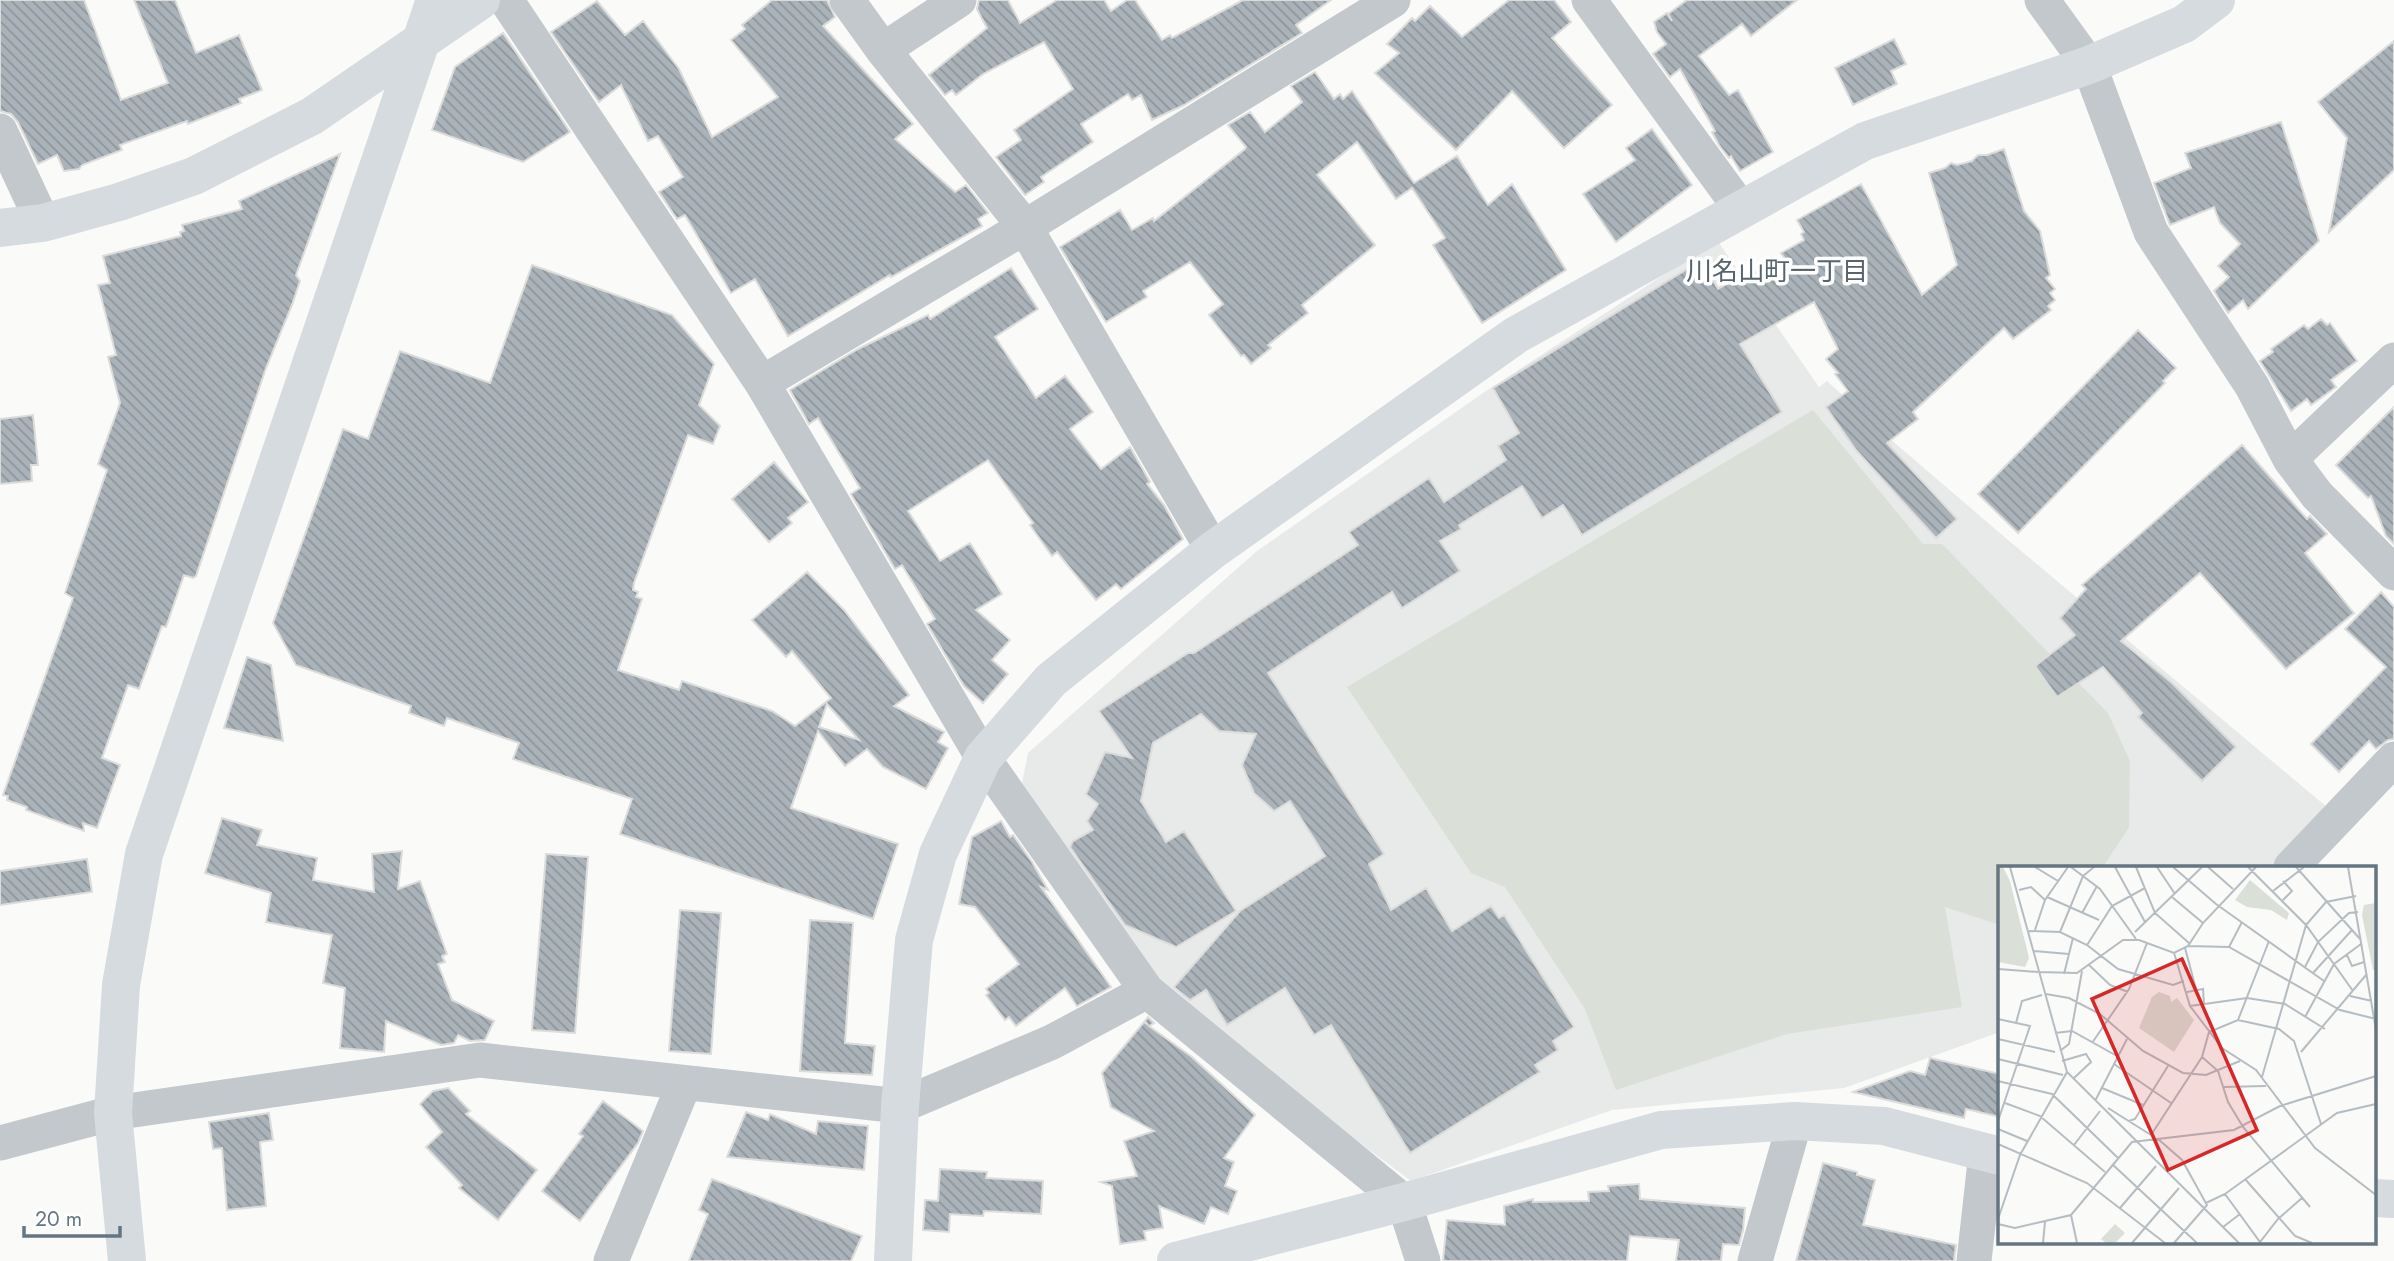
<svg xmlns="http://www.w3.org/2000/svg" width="2394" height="1261" font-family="Jost,'Noto Sans JP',sans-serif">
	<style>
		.built { fill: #e8e9e9 }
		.garden { fill: #dadfd7 }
		.building { fill: url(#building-back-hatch); stroke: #dcdcda; stroke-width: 2; fill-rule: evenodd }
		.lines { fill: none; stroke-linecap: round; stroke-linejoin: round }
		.street { stroke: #c3c8cc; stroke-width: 35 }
		.secondary { stroke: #d6dbdf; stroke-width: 38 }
		.labels { text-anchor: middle; stroke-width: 7; stroke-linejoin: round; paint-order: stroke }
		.neighbourhood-label { font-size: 26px; fill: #57646e; stroke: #fff }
		.inset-road { fill: none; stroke: #b5bdc2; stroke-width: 2 }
		.view { fill: #d62828; fill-opacity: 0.15; stroke: #d62828; stroke-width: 3.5 }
		.inset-edge { fill: none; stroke: #657683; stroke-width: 3.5 }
	</style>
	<defs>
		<pattern id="building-back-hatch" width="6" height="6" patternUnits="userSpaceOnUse" patternTransform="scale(1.75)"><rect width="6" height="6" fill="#aab3b9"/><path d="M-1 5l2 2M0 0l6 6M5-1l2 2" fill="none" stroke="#8e969c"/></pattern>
	</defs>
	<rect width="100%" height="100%" fill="#fafaf8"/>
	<path class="built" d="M 1717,240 L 1819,387 L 1827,381 L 1896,444 L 2008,540 L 2328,808 L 2271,867 L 2000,867 L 2000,1032 L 1844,1088 L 1612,1110 L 1411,1181 L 1182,1011 L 1022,783 L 1028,753 L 1257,551 L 1483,393 Z"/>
	<path class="garden" d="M 1813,410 L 1923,544 L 1942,544 L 2108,713 L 2130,761 L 2129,827 L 2103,867 L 2000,867 L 2000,925 L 1945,907 L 1962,1007 L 1787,1034 L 1616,1090 L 1585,1009 L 1505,887 L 1471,873 L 1347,687 Z"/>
	<path class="building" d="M 0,0 L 84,0 L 121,100 L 168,83 L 134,0 L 175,0 L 196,53 L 239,35 L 262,90 L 239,99 L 241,103 L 188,124 L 187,121 L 120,145 L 122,150 L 82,165 L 79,169 L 64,171 L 57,155 L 38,164 L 18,122 L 11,114 L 0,111 Z
		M 772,0 L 827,0 L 835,17 L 823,26 L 913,124 L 895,139 L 955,192 L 966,185 L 988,213 L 978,219 L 982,226 L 891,277 L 890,275 L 788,336 L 755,279 L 731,293 L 685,215 L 677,219 L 659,192 L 683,177 L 658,136 L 648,141 L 621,85 L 599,102 L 551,32 L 597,1 L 625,35 L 643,21 L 679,69 L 712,137 L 778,97 L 731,40 L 745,29 L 742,25 Z
		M 979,0 L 1008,0 L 1020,23 L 1057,0 L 1104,0 L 1111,11 L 1127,0 L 1135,0 L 1162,40 L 1170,35 L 1172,38 L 1243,0 L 1331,0 L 1296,25 L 1302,33 L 1184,105 L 1152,120 L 1141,95 L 1132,100 L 1128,94 L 1081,124 L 1093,142 L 1041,177 L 1044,182 L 1025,195 L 996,157 L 1021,140 L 1014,130 L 1073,89 L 1044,42 L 983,74 L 956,95 L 952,90 L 945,95 L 929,75 L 987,28 L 977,9 Z
		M 1509,0 L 1554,0 L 1571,22 L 1552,38 L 1612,105 L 1564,148 L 1512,91 L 1456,150 L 1375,73 L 1399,53 L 1387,44 L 1412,18 L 1415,21 L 1430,6 L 1462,37 Z
		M 1687,0 L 1797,0 L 1751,36 L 1742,24 L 1699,56 L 1729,95 L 1738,90 L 1773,152 L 1740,171 L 1731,156 L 1729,158 L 1719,145 L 1712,132 L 1715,131 L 1680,69 L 1670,77 L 1653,54 L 1666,44 L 1657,32 L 1654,22 L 1667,13 L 1672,21 L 1668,14 Z
		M 503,33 L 570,132 L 523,162 L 432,130 L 455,67 Z
		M 1894,39 L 1906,64 L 1891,71 L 1897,84 L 1853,105 L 1835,68 Z
		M 2394,41 L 2394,170 L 2329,232 L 2347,138 L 2318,102 Z
		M 1315,72 L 1334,99 L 1340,94 L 1343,99 L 1352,91 L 1414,183 L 1457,156 L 1488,205 L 1512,184 L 1566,270 L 1482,323 L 1433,245 L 1445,238 L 1412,188 L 1396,199 L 1357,142 L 1317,175 L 1375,245 L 1302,305 L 1308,313 L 1268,345 L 1271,348 L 1251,364 L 1244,355 L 1241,356 L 1209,315 L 1223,304 L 1190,262 L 1143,291 L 1147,297 L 1106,322 L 1060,247 L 1120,210 L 1132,230 L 1153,218 L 1154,221 L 1245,149 L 1246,147 L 1228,125 L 1250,112 L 1265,132 L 1302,102 L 1291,86 Z
		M 2281,122 L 2319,241 L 2248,309 L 2243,300 L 2228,313 L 2214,291 L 2229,277 L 2218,266 L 2240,244 L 2220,223 L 2214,207 L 2170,225 L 2154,183 L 2191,168 L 2185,153 Z
		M 1652,129 L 1692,185 L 1616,242 L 1583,194 L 1635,160 L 1626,148 Z
		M 2004,149 L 2024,211 L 2040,231 L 2050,275 L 2046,278 L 2055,289 L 2050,293 L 2055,300 L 2048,306 L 2051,310 L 2013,339 L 2004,328 L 1913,412 L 1918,419 L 1887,443 L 1957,519 L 1936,538 L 1856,450 L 1826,407 L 1848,391 L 1835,374 L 1838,373 L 1826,359 L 1838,349 L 1814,302 L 1740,344 L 1782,412 L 1582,535 L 1563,505 L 1542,518 L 1522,486 L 1459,525 L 1461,529 L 1440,541 L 1460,571 L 1402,608 L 1392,592 L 1268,673 L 1384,854 L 1369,864 L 1391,910 L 1426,888 L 1452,931 L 1491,906 L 1499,918 L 1504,915 L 1574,1027 L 1553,1041 L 1558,1050 L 1535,1065 L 1540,1072 L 1410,1153 L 1331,1025 L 1314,1035 L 1285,988 L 1227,1025 L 1206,990 L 1190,1000 L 1174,987 L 1240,911 L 1325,856 L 1290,801 L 1274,811 L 1254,793 L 1242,765 L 1256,734 L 1219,731 L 1201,714 L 1153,743 L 1141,801 L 1166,842 L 1184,831 L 1236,911 L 1176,947 L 1125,925 L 1070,847 L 1073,841 L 1093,830 L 1087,821 L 1098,804 L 1086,794 L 1105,752 L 1132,758 L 1099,711 L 1188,653 L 1194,653 L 1358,545 L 1349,532 L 1429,478 L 1444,502 L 1506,460 L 1498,446 L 1519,433 L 1493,388 L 1702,260 L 1718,289 L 1754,269 L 1762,281 L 1788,264 L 1781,253 L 1804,240 L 1801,234 L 1804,232 L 1797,220 L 1861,184 L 1922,295 L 1957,265 L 1929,173 L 1945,168 L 1951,163 L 1957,165 L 1972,161 L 1978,155 L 1987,155 Z
		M 340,154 L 296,275 L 300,281 L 292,305 L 266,368 L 196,576 L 193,578 L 184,575 L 166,627 L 162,626 L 139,689 L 128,685 L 102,758 L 120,765 L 97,828 L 83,823 L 84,831 L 26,810 L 27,807 L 7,800 L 8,796 L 3,795 L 73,598 L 65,593 L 107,470 L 98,464 L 120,403 L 108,357 L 116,355 L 98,285 L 110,283 L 103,256 L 181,236 L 180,232 L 184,231 L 182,225 L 242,209 L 239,201 Z
		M 532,265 L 672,315 L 714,364 L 699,405 L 720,426 L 713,444 L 688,435 L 634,583 L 633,590 L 638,592 L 636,597 L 642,599 L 618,670 L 679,690 L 682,681 L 772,711 L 795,726 L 831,698 L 792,651 L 786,657 L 752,620 L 807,572 L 844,610 L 909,695 L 894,706 L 944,732 L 938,742 L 948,748 L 926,789 L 883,767 L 867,749 L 845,766 L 818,731 L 791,808 L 898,844 L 873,919 L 620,834 L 632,799 L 513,759 L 519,743 L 447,718 L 444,726 L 409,713 L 411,706 L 296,665 L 273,623 L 343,429 L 368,439 L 400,351 L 490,383 ZM 827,704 L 859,740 L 819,727 Z
		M 1011,268 L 1038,309 L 995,337 L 1036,398 L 1065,376 L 1093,412 L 1070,429 L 1101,469 L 1130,447 L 1150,482 L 1147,484 L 1164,505 L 1183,539 L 1121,589 L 1116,584 L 1096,600 L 1057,552 L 1052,556 L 1030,525 L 1033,523 L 988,460 L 908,511 L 940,561 L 970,543 L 1002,594 L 976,610 L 1010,640 L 992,660 L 1008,674 L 983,703 L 964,686 L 927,624 L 935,619 L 902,565 L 895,569 L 851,494 L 860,488 L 818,418 L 809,424 L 790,390 L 858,349 L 928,315 L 930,319 Z
		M 2321,319 L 2327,325 L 2330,323 L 2357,361 L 2331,380 L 2336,387 L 2311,405 L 2307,399 L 2291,411 L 2260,361 L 2273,352 L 2271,349 L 2304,325 L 2308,329 Z
		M 2138,330 L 2176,368 L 2163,381 L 2165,383 L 2018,533 L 1978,494 Z
		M 2394,407 L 2394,544 L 2386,536 L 2371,496 L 2368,498 L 2336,465 Z
		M 33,415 L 38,465 L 31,465 L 32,481 L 0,484 L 0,419 Z
		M 2242,445 L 2307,519 L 2310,516 L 2327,534 L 2305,553 L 2354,613 L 2286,669 L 2200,573 L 2121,641 L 2172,683 L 2236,747 L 2202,781 L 2138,717 L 2142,713 L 2103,667 L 2057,697 L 2035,666 L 2075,635 L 2060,618 L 2086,589 L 2082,585 Z
		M 774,462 L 808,502 L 788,518 L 792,523 L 769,542 L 732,499 Z
		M 2381,592 L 2394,607 L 2394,739 L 2388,740 L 2376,749 L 2369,741 L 2339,772 L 2311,744 L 2386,667 L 2345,629 Z
		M 247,657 L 271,665 L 283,741 L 224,728 Z
		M 222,818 L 262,830 L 257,845 L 317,858 L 313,880 L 374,892 L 372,854 L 402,851 L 398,889 L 420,881 L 447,954 L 442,956 L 445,962 L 438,964 L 452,1000 L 494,1021 L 485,1040 L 470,1041 L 458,1035 L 454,1043 L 441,1045 L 386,1021 L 384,1052 L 340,1048 L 345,988 L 323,983 L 332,935 L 266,922 L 271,893 L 205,873 Z
		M 1001,821 L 1010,837 L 1013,835 L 1032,862 L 1048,890 L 1041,887 L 1111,987 L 1077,1006 L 1065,988 L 1016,1026 L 1009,1017 L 1005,1020 L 986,995 L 989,993 L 986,989 L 1019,964 L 975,907 L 959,904 L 972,837 Z
		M 546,854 L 588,857 L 575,1033 L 532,1030 Z
		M 87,859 L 92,892 L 0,905 L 0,871 Z
		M 680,910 L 721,913 L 711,1054 L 669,1051 Z
		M 810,920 L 853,923 L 845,1043 L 875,1046 L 872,1075 L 800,1071 Z
		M 1148,1017 L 1154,1023 L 1149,1026 L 1192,1057 L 1255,1115 L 1224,1158 L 1234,1162 L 1225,1186 L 1237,1191 L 1228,1214 L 1211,1207 L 1204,1224 L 1159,1206 L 1163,1228 L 1144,1231 L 1146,1240 L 1120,1244 L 1112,1186 L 1101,1182 L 1137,1176 L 1124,1141 L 1154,1131 L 1111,1107 L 1102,1073 L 1144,1022 L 1148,1025 L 1145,1021 Z
		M 1930,1058 L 2000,1074 L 2000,1117 L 1966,1109 L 1964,1118 L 1853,1092 L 1910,1071 L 1925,1075 Z
		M 448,1088 L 470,1111 L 466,1114 L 537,1170 L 498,1220 L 459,1188 L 462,1185 L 426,1147 L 442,1132 L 420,1104 L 433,1091 Z
		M 603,1101 L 643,1131 L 638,1143 L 580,1221 L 542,1191 L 583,1136 L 579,1134 Z
		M 746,1112 L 768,1120 L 770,1114 L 816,1134 L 818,1121 L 868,1126 L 864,1170 L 727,1157 Z
		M 269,1113 L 273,1140 L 260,1142 L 266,1206 L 227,1210 L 222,1148 L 213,1149 L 209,1122 Z
		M 1823,1163 L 1857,1172 L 1857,1175 L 1875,1180 L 1863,1225 L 1956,1245 L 1954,1261 L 1796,1261 Z
		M 940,1169 L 987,1172 L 986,1178 L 1043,1181 L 1041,1214 L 984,1211 L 983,1216 L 950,1214 L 949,1232 L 923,1230 L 925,1200 L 938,1201 Z
		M 712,1179 L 862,1236 L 851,1261 L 689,1261 L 708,1214 L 699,1210 Z
		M 1639,1184 L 1640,1199 L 1745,1208 L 1743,1230 L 1739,1245 L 1723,1244 L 1721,1261 L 1676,1261 L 1679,1240 L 1630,1236 L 1627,1261 L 1443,1261 L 1447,1220 L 1505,1225 L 1504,1206 L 1533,1199 L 1533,1202 L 1589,1201 L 1588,1192 L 1609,1191 L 1608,1186 Z"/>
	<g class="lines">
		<path class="street" d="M 506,0 L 762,383 L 983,758 L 1147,991 L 1404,1202 L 1423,1261
			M 847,0 L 883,50 L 1025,227 L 1213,550
			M 1589,0 L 1741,209
			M 2042,0 L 2089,65 L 2151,232 L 2252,386 L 2290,459 L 2317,495 L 2394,573
			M 883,50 L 959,0
			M 0,131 L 43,223
			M 762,383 L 1025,227 L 1393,0
			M 2290,459 L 2394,360
			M 2291,867 L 2394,759
			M 0,1143 L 113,1113 L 480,1060 L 900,1106 L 1052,1042 L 1147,991
			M 611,1261 L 684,1084
			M 1755,1261 L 1795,1121
			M 1974,1261 L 1986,1153"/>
		<path class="secondary" d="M 0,228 L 43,223 L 119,202 L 194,176 L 312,116 L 481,0
			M 2375,1198 L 2394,1199
			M 127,1261 L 113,1113 L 121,985 L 144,854 L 435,0
			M 893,1261 L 900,1106 L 914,940 L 938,854 L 983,758 L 1051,680 L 1213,550 L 1516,335 L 1865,141 L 2089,65 L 2184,24 L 2216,0
			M 1176,1261 L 1404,1202 L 1661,1130 L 1795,1121 L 1884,1126 L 2000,1156"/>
	</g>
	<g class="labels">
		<g class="neighbourhood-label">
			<text x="1777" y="280">川名山町一丁目</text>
		</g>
	</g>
	<g transform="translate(1998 866)">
		<rect width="378" height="378" fill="#fafaf8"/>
		<path d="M 0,1 L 5,1 L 12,15 L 31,92 L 27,101 L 0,96 Z" fill="#dadfd7"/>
		<path d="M 252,14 L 291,47 L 289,54 L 273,44 L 249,41 L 237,34 ZM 378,37 L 378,104 L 375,104 L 364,49 L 366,39 ZM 161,126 L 172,130 L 173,136 L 179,132 L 196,154 L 176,186 L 141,162 L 154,131 ZM 117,358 L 127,367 L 117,377 L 108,377 L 103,373 Z" fill="#dadfd7"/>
		<path class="inset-road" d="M 12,1 L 69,206 L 241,377M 37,1 L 60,15M 73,1 L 102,23 L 138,73M 117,1 L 147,56M 138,1 L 157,47 L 191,77M 159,1 L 177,28M 175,1 L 218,38 L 326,115M 210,1 L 235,23M 250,1 L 308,59 L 355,125M 298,1 L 362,73M 350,1 L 378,164M 21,24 L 33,21 L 47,34M 275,25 L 306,1M 49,31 L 101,54M 174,31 L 205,57M 285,34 L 294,25 L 285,15M 84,47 L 99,20M 37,64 L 47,34 L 70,1M 31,65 L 62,66 L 89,79 L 120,103 L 175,119 L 186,115M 62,66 L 85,10 L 96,1M 137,66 L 204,1M 89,79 L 114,40 L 147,22M 190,80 L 231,81 L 342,144 L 378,153M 231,81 L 244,56M 187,82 L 198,123M 36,85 L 71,88M 176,87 L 192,140 L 224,182 L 258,204 L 317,282 L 378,329M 349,89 L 354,100 L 366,96M 91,99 L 112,119 L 130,126M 307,101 L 320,76 L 351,47 L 360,46M 0,103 L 40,106M 41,106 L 79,107 L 125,74 L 141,74 L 176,87 L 190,80 L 205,57 L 258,1M 315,107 L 354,64M 66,108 L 75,72M 189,126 L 205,123 L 206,138M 48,128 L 71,132 L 102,148 L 145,185 L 185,207 L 208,209 L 242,195M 352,130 L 374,135M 192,140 L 249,132 L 287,138 L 327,163M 307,151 L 336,98 L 363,78M 0,153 L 32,160 L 0,255M 240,154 L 271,75M 18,157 L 24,135 L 44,129M 57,167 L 74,165 L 119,190M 0,173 L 57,186M 94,177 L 131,123 L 149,77M 62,185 L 71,178 L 84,105M 303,186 L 368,109M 204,191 L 220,205 L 230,236 L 245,261 L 312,341M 0,193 L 65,209M 64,195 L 88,188 L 93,196 L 76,212M 116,198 L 173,237M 264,211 L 308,59 L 328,36 L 358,30M 0,215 L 54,228 L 120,292M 225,221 L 268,220M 104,222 L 145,239M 97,235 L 129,173M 378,236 L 378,263M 7,237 L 42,250 L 107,306M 110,242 L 153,269M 131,255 L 137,253 L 170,200M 0,263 L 29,275M 153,269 L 204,191 L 211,166 L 240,154 L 281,163 L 296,175 L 323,258M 160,273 L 184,294 L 209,339 L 176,377M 0,278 L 89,317 L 167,377M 76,279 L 102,245M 114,298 L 199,377M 247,313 L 297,370 L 314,377M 227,328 L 262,376 L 280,353 L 304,332M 208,337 L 227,328 L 339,247 L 378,238M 122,342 L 158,300M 73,349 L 79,377M 0,353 L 22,289 L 69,206M 0,358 L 17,362 L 73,349 L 134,276 L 236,264 L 282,240 L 378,210M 225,361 L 242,348M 45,377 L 47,356M 134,377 L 181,322"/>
		<path class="view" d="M 184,93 L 259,264 L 170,304 L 94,133 Z"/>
		<rect width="378" height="378" class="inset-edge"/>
	</g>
	<path d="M24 1226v10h96v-10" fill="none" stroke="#657683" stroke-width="3.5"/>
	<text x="35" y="1226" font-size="21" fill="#657683" stroke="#ffffff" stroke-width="5" paint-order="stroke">20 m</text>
</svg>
